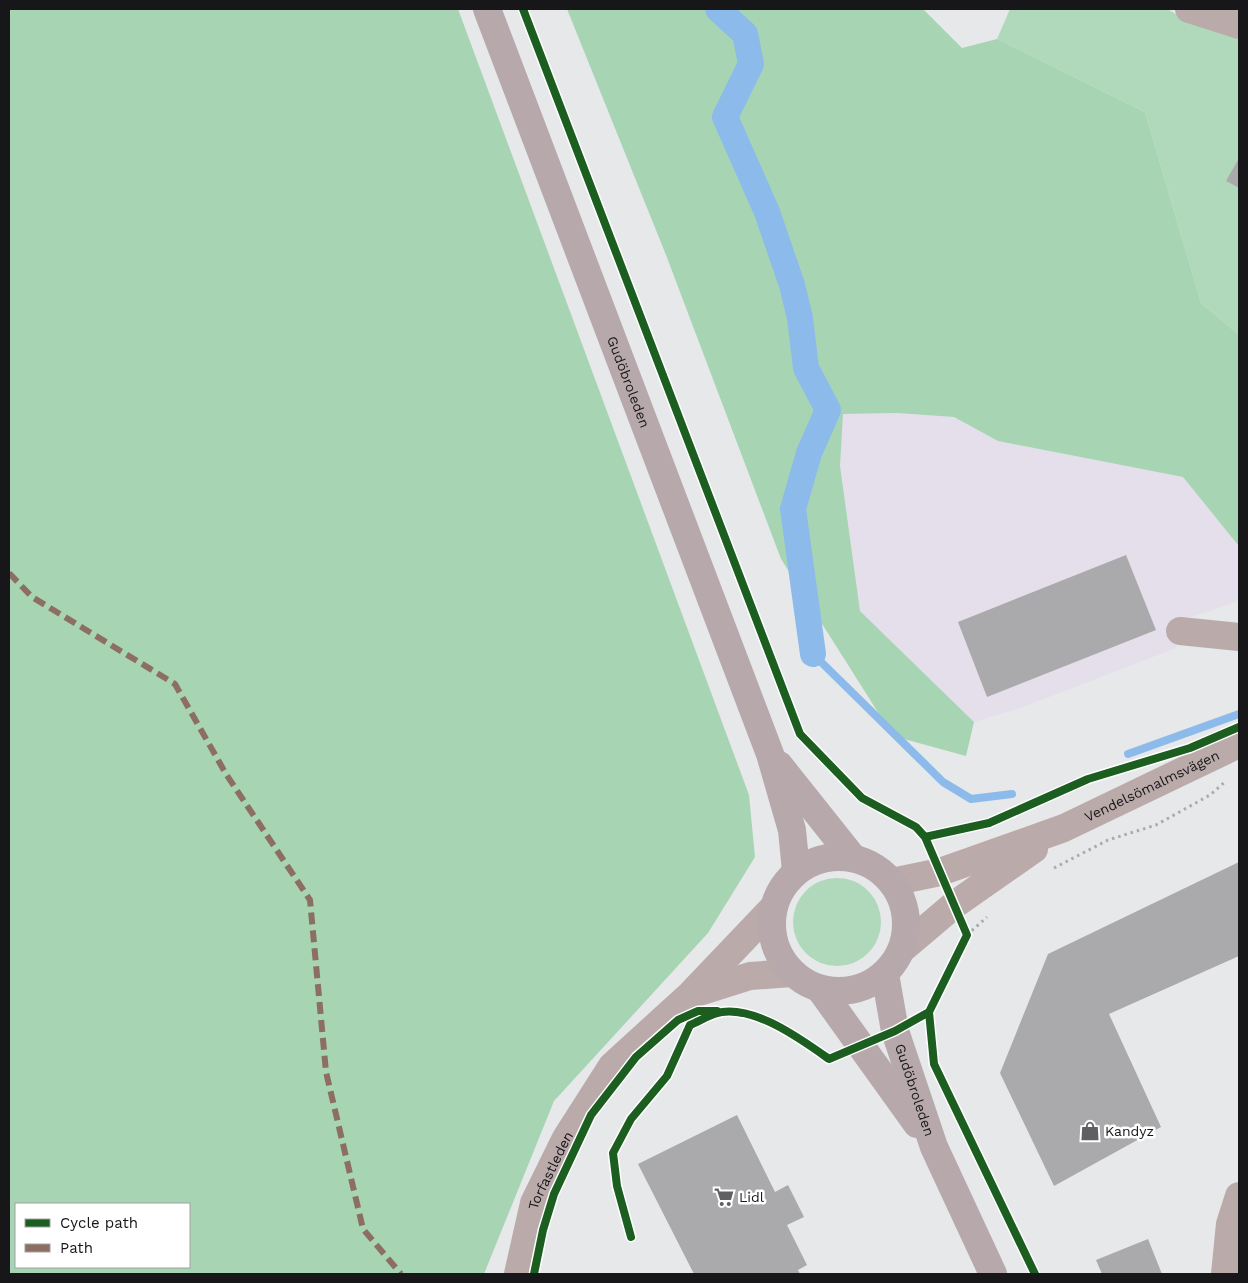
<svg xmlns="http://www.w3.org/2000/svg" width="1248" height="1283" font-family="'Work Sans',sans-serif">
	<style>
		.education { fill: #e5dfeb }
		.green { fill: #afd9ba }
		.forest { fill: #a7d5b4; fill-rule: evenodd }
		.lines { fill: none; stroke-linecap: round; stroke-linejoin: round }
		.stream { stroke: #8cbbeb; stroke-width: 8 }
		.canal { stroke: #8cbbeb; stroke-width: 26 }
		.building { fill: #aaaaac }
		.path { stroke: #b1a8a9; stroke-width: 3; stroke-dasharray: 2.5 4; stroke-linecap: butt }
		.minor { stroke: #baaaaa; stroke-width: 28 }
		.major { stroke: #b7a8ab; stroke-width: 28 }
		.quiet { stroke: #8d6e63; stroke-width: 6; stroke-dasharray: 12 6; stroke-linecap: butt }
		.cycleway-casing { stroke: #fff; stroke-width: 11 }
		.cycleway { stroke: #1b5e20; stroke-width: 8 }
		.labels { text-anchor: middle; stroke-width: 5; stroke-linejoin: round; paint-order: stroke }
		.street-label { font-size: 14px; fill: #171719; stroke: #fff }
		.poi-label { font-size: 14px; fill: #171719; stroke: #fff; text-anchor: start }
	</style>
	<rect width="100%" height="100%" fill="#e6e8ea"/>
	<path class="education" d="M 897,413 L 954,417 L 998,441 L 1183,477 L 1238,545 L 1239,598 L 1236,602 L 1182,620 L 1176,648 L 1023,707 L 974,722 L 860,611 L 839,464 L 842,414 Z"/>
	<path class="green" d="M 1010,9 L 1167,9 L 1185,19 L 1239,36 L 1239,158 L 1227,181 L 1239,188 L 1239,335 L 1201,303 L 1145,112 L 997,39 Z
		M793 922a44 44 0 1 1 88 0a44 44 0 1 1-88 0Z"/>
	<path class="forest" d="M 9,9 L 458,9 L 749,795 L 755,857 L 708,933 L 554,1101 L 484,1274 L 9,1274 ZM 16,1204 L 189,1204 L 189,1267 L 16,1267 Z
		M 567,9 L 923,9 L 962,48 L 997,39 L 1145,112 L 1201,303 L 1239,335 L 1239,598 L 1238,545 L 1183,477 L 998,441 L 954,417 L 897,413 L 843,414 L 840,466 L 860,611 L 974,722 L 966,756 L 893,736 L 781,559 L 666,255 Z"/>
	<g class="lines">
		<path class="stream" d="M 813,654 L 943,782 L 971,799 L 1012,794
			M 1128,754 L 1239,714"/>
		<path class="canal" d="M 718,9 L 745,34 L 751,64 L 725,117 L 767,212 L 792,285 L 800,318 L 806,368 L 828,410 L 809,453 L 793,509 L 813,654"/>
	</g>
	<path class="building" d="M 1239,158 L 1239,188 L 1226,181 Z
		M 1126,555 L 1156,630 L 987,697 L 958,622 Z
		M 1239,862 L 1239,956 L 1109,1014 L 1161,1127 L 1054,1186 L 1000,1073 L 1048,954 Z
		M 737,1115 L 775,1192 L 788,1185 L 804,1217 L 787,1225 L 807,1265 L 798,1270 L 800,1274 L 694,1274 L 638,1164 Z
		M 1148,1239 L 1162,1274 L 1102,1274 L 1096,1260 Z"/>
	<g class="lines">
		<path class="path" d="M 1054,868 L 1108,840 L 1156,825 L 1210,795 L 1226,781
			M 967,935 L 987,917"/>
		<g class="minor">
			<path d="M 1189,9 L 1239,25"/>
			<path d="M 1180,631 L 1239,637"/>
			<path id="s1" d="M 892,882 L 940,872 L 1064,828 L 1239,744"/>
			<path d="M 902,949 L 954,905 L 1034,849"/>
			<path d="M 693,994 L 750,976 L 792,973"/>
			<path id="s2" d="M 518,1274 L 534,1203 L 566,1138 L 612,1066 L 691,994 L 773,908"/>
			<path d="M 1225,1274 L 1230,1224 L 1239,1196"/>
		</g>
		<g class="major">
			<path id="s3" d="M 487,9 L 770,754 L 792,830 L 796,871"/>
			<path d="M 779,765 L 853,858"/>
			<circle cx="839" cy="924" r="67"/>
			<path id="s4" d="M 885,974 L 895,1031 L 934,1147 L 993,1274"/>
			<path d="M 820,989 L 917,1124"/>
		</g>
		<path class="quiet" d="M 9,573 L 32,597 L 175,684 L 226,774 L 310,900 L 326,1072 L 363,1229 L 401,1274"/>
		<defs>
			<path id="cycleway" d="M 523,9 L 800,734 L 862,798 L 916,827 L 925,837 L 967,935 L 929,1012 L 934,1064 L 1035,1274
				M 925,837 L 989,823 L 1088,779 L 1190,748 L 1239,727
				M 631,1237 L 617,1186 L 613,1153 L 631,1119 L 667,1076 L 690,1025 C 700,1021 712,1013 722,1012 C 757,1007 802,1040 829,1059 L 895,1031 L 929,1012
				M 534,1274 L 543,1230 L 554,1194 L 591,1115 L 636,1057 L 678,1020 L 698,1011 L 717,1011"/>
		</defs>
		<use href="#cycleway" class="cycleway-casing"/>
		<use href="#cycleway" class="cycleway"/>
	</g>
	<defs>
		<symbol id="shop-bare" viewBox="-9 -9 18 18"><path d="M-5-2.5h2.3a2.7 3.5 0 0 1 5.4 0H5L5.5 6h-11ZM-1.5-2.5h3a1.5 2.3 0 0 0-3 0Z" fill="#5f6062" stroke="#fff" stroke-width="2.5" paint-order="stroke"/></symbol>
		<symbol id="supermarket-bare" viewBox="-9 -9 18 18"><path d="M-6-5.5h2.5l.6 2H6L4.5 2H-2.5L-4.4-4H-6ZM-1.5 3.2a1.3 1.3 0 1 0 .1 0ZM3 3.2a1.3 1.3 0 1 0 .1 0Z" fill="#5f6062" stroke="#fff" stroke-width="2.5" paint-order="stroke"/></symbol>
	</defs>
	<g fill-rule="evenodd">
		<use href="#shop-bare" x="1076" y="1117" width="28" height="28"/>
		<use href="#supermarket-bare" x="710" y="1183" width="28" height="28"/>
	</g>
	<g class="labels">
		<g class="street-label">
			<text dy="5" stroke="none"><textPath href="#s3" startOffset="399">Gudöbroleden</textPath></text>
			<text dy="5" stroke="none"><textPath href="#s1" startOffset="278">Vendelsömalmsvägen</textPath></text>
			<text dy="5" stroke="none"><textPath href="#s4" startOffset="120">Gudöbroleden</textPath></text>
			<text dy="5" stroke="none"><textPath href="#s2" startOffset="109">Torfastleden</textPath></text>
		</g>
		<g class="poi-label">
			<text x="1105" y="1136">Kandyz</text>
			<text x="739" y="1202">Lidl</text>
		</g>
	</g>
	<rect width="1248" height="1283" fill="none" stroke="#171719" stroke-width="20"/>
	<rect x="15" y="1203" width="175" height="65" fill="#ffffff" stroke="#a2a2a3"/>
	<rect x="25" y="1219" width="25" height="8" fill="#1b5e20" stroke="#a2a2a3"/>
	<text x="60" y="1228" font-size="15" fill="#171719">Cycle path</text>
	<rect x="25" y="1244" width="25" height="8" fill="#8d6e63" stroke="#a2a2a3"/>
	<text x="60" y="1253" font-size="15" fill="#171719">Path</text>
</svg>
